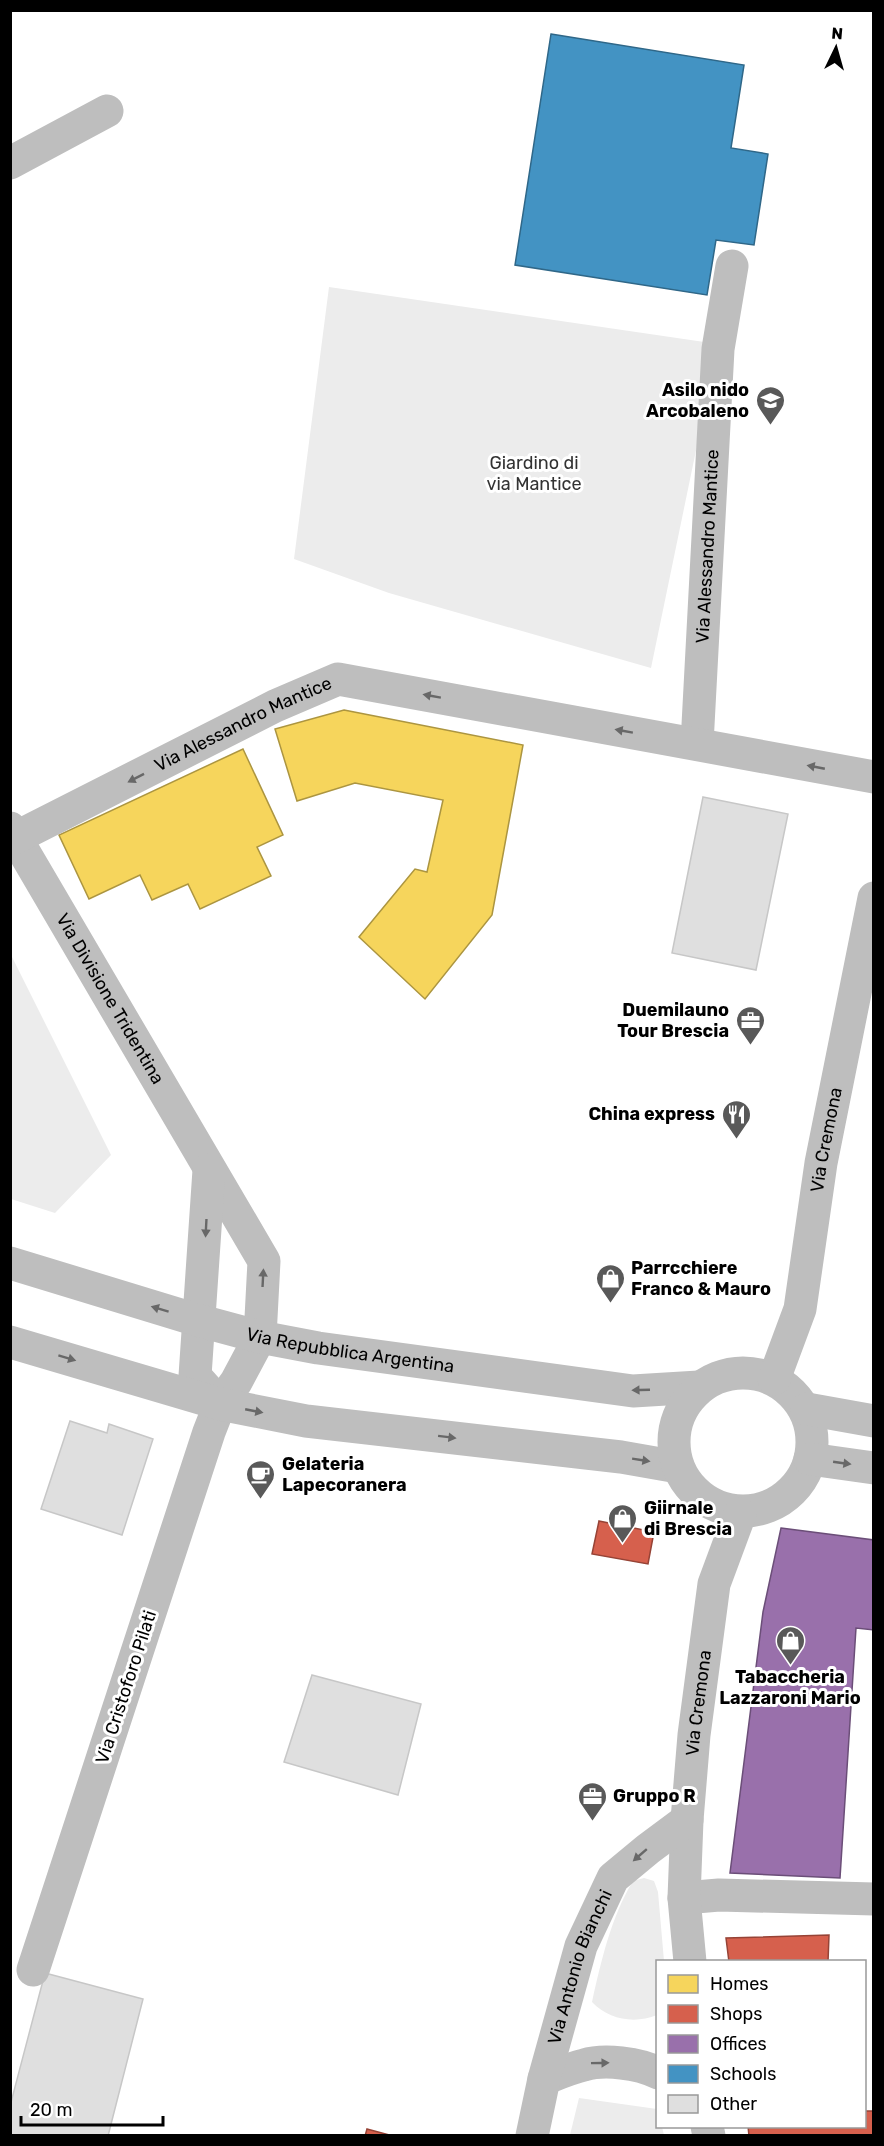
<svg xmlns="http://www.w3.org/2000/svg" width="884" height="2146" font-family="Rubik,sans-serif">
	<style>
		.green { fill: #ececec }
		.homes { fill: #f6d55c; stroke: #ac9540; stroke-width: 1.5 }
		.shops { fill: #d6604d; stroke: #964336; stroke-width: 1.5 }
		.offices { fill: #9970ab; stroke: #6b4e78; stroke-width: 1.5 }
		.schools { fill: #4393c3; stroke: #2f6788; stroke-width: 1.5 }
		.building { fill: #dfdfdf; stroke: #c7c7c7; stroke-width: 1.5 }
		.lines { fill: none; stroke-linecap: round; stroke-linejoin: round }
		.minor { stroke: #bebebe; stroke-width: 33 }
		.oneway { fill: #686868 }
		.labels { text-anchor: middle; stroke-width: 6; stroke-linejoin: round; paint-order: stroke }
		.poi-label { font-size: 18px; font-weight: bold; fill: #000; stroke: #fff; text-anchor: start }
		.park-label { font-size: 18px; fill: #333; stroke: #fff }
		.street-label { font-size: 18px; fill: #000; stroke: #fff }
	</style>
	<rect width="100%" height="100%" fill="#fff"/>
	<path class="green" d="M 329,287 L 718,344 L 651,668 L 389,593 L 294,559 Z
		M 11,955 L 111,1155 L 55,1213 L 11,1199 Z
		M 644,1878 L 654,1881 L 658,1892 L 664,1961 L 658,1962 L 657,2015 C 635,2024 609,2020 592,2002 C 601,1962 611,1917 633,1881 Z
		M 579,2098 L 657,2109 L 658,2126 L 662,2127 L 664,2135 L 570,2135 Z"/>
	<path class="homes" d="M 344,710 L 523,745 L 492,915 L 425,999 L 359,937 L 415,869 L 427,872 L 443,800 L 355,783 L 297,801 L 275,729 Z
		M 243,749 L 283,835 L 257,847 L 271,876 L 200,909 L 188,884 L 152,900 L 140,875 L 89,899 L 59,835 Z"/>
	<path class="shops" d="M 599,1521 L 654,1532 L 648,1564 L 592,1554 Z
		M 829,1935 L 828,1962 L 729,1962 L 726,1938 Z
		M 864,2111 L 874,2111 L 874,2136 L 749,2136 L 748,2126 L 864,2126 Z
		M 367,2129 L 393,2136 L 365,2136 Z"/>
	<path class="offices" d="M 781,1528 L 874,1540 L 874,1630 L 856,1628 L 840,1878 L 730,1873 L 763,1612 Z"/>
	<path class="schools" d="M 551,34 L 744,65 L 731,148 L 768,154 L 754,245 L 716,240 L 707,295 L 515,265 Z"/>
	<path class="building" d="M 703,797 L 788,814 L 756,970 L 672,953 Z
		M 70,1421 L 107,1433 L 109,1424 L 153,1439 L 122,1535 L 41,1509 Z
		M 312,1675 L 421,1704 L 398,1795 L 284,1762 Z
		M 45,1973 L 143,1999 L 108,2136 L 10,2136 L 10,2106 Z"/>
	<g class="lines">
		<g class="minor">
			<path d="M 10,163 L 107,111"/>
			<path id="s1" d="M 697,744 L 718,349 L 732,266"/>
			<path id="s2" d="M 10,828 L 264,1261 L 260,1337 L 236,1382 L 220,1404 L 209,1432 L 33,1970"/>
			<path id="s3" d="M 15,838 L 275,706 L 338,679 L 874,777"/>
			<path d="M 209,1170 L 195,1376 L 220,1404"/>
			<path id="s4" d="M 10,1263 L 197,1320 L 260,1337 L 318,1348 L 633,1391 L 699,1387"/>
			<path d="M 10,1342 L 220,1404 L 306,1421 L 621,1457 L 678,1467"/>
			<circle cx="743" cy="1442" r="69"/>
			<path id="s5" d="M 774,1379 L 800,1309 L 821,1163 L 874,898"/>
			<path d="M 807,1409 L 874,1421"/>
			<path d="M 810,1459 L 874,1468"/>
			<path d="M 684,1898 L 719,1895 L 874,1899"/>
			<path id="s6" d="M 690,1962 L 684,1898 L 687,1820 L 694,1735 L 714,1584 L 740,1514"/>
			<path d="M 544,2079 C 557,2074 571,2068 584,2065 C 604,2059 639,2063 658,2073"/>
			<path d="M 707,2126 L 709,2136"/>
			<path id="s7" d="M 532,2136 L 544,2079 L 581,1946 L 613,1878 L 648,1849 L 687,1820"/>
		</g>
	</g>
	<defs><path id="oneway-solid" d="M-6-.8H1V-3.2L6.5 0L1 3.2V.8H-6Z" transform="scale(1.5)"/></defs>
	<g class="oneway">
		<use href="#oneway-solid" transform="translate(432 696) rotate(-170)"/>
		<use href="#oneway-solid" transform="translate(624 731) rotate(-170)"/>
		<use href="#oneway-solid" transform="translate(816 767) rotate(-169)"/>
		<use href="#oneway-solid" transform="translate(136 778) rotate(153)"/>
		<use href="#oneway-solid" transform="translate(206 1228) rotate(93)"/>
		<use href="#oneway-solid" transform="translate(263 1278) rotate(-87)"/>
		<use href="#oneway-solid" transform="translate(160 1309) rotate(-163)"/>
		<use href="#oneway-solid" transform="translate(67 1358) rotate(17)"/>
		<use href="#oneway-solid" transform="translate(641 1390) rotate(178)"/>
		<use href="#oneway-solid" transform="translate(254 1411) rotate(11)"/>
		<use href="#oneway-solid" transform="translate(447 1437) rotate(7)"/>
		<use href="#oneway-solid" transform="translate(641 1460) rotate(9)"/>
		<use href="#oneway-solid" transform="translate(842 1463) rotate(8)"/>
		<use href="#oneway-solid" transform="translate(640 1855) rotate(139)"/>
		<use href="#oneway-solid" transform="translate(600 2063) rotate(-1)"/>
	</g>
	<defs>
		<symbol id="school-pin" viewBox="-11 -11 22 30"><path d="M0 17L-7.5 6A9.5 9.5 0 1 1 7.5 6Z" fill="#595959" stroke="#fff"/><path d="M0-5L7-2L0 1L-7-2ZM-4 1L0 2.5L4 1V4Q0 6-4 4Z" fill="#fff"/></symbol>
		<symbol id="office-pin" viewBox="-11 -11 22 30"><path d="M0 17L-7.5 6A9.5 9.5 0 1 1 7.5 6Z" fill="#595959" stroke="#fff"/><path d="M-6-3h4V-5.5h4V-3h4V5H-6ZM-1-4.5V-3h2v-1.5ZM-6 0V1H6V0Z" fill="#fff"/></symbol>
		<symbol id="restaurant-pin" viewBox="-11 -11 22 30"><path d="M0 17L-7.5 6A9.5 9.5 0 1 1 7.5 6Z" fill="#595959" stroke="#fff"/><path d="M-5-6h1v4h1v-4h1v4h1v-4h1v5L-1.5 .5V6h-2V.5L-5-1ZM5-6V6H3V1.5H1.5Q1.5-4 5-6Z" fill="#fff"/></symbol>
		<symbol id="shop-pin" viewBox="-11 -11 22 30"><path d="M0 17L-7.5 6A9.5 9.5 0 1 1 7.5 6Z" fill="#595959" stroke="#fff"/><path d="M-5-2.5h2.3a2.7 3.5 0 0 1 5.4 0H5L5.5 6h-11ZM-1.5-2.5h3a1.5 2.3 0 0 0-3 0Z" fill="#fff"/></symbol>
		<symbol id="cafe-pin" viewBox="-11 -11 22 30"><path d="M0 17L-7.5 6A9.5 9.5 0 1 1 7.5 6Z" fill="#595959" stroke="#fff"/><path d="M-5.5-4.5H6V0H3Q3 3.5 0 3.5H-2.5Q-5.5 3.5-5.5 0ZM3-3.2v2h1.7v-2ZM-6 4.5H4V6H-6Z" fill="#fff"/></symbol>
	</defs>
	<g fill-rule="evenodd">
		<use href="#school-pin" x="754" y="384" width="33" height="45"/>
		<use href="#office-pin" x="734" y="1004" width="33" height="45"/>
		<use href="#restaurant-pin" x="720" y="1098" width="33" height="45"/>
		<use href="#shop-pin" x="594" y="1262" width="33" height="45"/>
		<use href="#cafe-pin" x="244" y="1458" width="33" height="45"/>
		<use href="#shop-pin" x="606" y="1502" width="33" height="45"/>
		<use href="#shop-pin" x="774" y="1624" width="33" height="45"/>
		<use href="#office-pin" x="576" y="1780" width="33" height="45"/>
	</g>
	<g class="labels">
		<g class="poi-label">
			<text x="749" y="396" text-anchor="end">Asilo nido<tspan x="749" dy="21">Arcobaleno</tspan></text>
			<text x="729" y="1016" text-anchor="end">Duemilauno<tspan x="729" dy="21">Tour Brescia</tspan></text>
			<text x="715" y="1120" text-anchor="end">China express</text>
			<text x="631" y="1274">Parrcchiere<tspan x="631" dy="21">Franco &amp; Mauro</tspan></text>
			<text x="282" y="1470">Gelateria<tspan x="282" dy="21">Lapecoranera</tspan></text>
			<text x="644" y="1514">Giirnale<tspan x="644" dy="21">di Brescia</tspan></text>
			<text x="790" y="1683" text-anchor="middle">Tabaccheria<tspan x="790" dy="21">Lazzaroni Mario</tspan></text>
			<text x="613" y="1802">Gruppo R</text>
		</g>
		<g class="park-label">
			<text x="534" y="469">Giardino di<tspan x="534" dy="21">via Mantice</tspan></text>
		</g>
		<g class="street-label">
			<text dy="6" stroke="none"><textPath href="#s1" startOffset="198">Via Alessandro Mantice</textPath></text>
			<text dy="6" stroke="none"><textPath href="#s3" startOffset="255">Via Alessandro Mantice</textPath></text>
			<text dy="6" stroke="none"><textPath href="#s2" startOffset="198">Via Divisione Tridentina</textPath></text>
			<text dy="6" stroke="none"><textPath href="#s5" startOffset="246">Via Cremona</textPath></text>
			<text dy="6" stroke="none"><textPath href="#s4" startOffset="352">Via Repubblica Argentina</textPath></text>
			<text transform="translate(126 1687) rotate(-72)" y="6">Via Cristoforo Pilati</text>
			<text dy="6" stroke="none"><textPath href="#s6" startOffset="260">Via Cremona</textPath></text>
			<text dy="6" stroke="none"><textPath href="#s7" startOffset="176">Via Antonio Bianchi</textPath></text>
		</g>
	</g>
	<rect width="884" height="2146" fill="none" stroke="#000000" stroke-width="24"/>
	<rect x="656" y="1960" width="210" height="168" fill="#ffffff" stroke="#999999" stroke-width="1.5"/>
	<rect x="668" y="1975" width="30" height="18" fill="#f6d55c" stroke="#999999" stroke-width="1.5"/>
	<text x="710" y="1990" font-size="18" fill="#000000">Homes</text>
	<rect x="668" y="2005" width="30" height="18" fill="#d6604d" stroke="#999999" stroke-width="1.5"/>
	<text x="710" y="2020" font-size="18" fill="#000000">Shops</text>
	<rect x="668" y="2035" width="30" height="18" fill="#9970ab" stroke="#999999" stroke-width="1.5"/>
	<text x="710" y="2050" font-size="18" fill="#000000">Offices</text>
	<rect x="668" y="2065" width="30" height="18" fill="#4393c3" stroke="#999999" stroke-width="1.5"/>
	<text x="710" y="2080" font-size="18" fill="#000000">Schools</text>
	<rect x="668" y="2095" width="30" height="18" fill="#dfdfdf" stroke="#999999" stroke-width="1.5"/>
	<text x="710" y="2110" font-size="18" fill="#000000">Other</text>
	<g transform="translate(836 48) rotate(5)" stroke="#ffffff" stroke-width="4.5" paint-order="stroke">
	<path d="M0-4.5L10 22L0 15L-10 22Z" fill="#000000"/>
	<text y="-9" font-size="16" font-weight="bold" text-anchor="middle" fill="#000000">N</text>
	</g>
	<path d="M21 2116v9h142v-9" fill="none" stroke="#000000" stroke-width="3"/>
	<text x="30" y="2116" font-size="18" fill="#000000" stroke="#ffffff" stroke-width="4.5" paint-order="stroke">20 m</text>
</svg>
